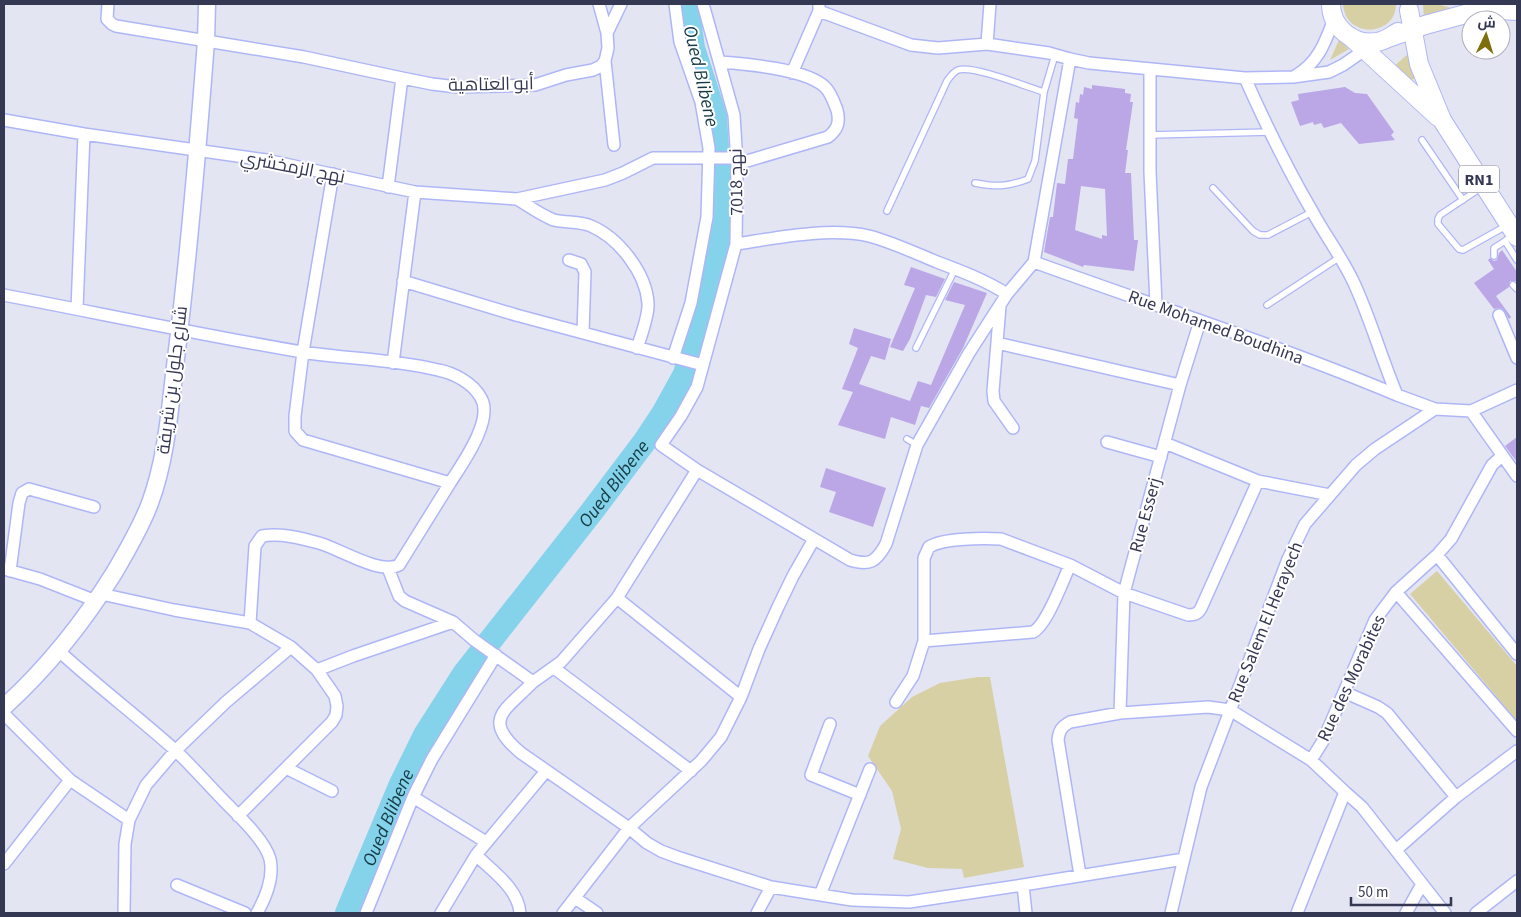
<svg xmlns="http://www.w3.org/2000/svg" width="1521" height="917" font-family="'Source Sans 3',Cairo,sans-serif">
	<style>
		.green { fill: #d7d0a5 }
		.lines { fill: none; stroke-linecap: round; stroke-linejoin: round }
		.river { stroke: #85d3ea; stroke-width: 24 }
		.building { fill: #bba6e6; fill-rule: evenodd }
		.lane-casing { stroke: #afb6f7; stroke-width: 8 }
		.street-casing { stroke: #afb6f7; stroke-width: 14 }
		.secondary-casing { stroke: #afb6f7; stroke-width: 19 }
		.primary-casing { stroke: #afb6f7; stroke-width: 20 }
		.lane { stroke: #fff; stroke-width: 5.5 }
		.street { stroke: #fff; stroke-width: 11 }
		.secondary { stroke: #fff; stroke-width: 16 }
		.primary { stroke: #fff; stroke-width: 18 }
		.labels { text-anchor: middle; stroke-width: 4; stroke-linejoin: round; paint-order: stroke }
		.shield { fill: #fff; stroke: #727486; stroke-width: 1 }
		.shield-label { font-size: 16px; font-weight: bold; fill: #353852 }
		.street-label { font-size: 18px; fill: #353852; stroke: #fff }
		.water-label { font-size: 19px; font-style: italic; fill: #153a44; stroke: #fff }
	</style>
	<rect width="100%" height="100%" fill="#e3e5f3"/>
	<path class="green" d="M 1343,4 L 1396,4 C 1396,37 1345,39 1343,4 Z
		M 1423,4 L 1437,4 L 1459,10 L 1424,19 Z
		M 1339,40 L 1349,49 L 1330,60 Z
		M 1408,54 L 1415,78 L 1408,82 L 1393,67 Z
		M 1437,571 L 1517,666 L 1517,721 L 1410,594 Z
		M 978,677 L 990,677 L 1024,867 L 964,878 L 962,869 L 928,868 L 893,859 L 901,829 L 892,791 L 868,756 L 880,726 L 912,697 L 940,683 Z"/>
	<g class="lines">
		<path class="river" id="s1" d="M 347,913 L 401,784 L 425,735 L 464,674 L 593,510 L 645,441 L 664,412 L 685,374 L 716,254 L 721,215 L 715,116 L 693,48 L 687,4"/>
	</g>
	<path class="building" d="M 1092,85 L 1125,89 L 1125,93 L 1131,94 L 1130,102 L 1133,102 L 1126,150 L 1128,150 L 1125,173 L 1131,173 L 1134,240 L 1138,240 L 1134,271 L 1084,265 L 1083,267 L 1044,252 L 1050,217 L 1053,217 L 1057,183 L 1065,184 L 1068,159 L 1073,159 L 1078,119 L 1074,118 L 1076,102 L 1079,103 L 1080,94 L 1083,95 L 1084,87 L 1092,89 ZM 1081,186 L 1105,189 L 1107,236 L 1102,235 L 1102,239 L 1075,230 Z
		M 1345,87 L 1355,93 L 1367,94 L 1394,132 L 1391,135 L 1395,140 L 1359,144 L 1341,123 L 1324,128 L 1321,123 L 1314,125 L 1313,122 L 1300,126 L 1291,102 L 1299,100 L 1298,94 Z
		M 1502,250 L 1517,272 L 1517,281 L 1510,281 L 1509,287 L 1496,296 L 1511,317 L 1509,319 L 1503,309 L 1499,308 L 1494,309 L 1474,283 L 1494,269 L 1488,260 L 1490,258 L 1494,261 L 1497,260 L 1499,253 Z
		M 911,267 L 945,279 L 936,297 L 926,295 L 910,339 L 903,351 L 890,347 L 915,288 L 904,285 Z
		M 954,282 L 987,293 L 963,348 L 929,408 L 921,406 L 915,425 L 891,417 L 885,439 L 838,425 L 853,392 L 842,389 L 858,348 L 849,344 L 854,328 L 891,339 L 885,360 L 871,356 L 859,384 L 910,401 L 918,381 L 931,385 L 965,305 L 945,300 Z
		M 1517,437 L 1517,462 L 1505,446 Z
		M 826,468 L 886,488 L 873,527 L 829,512 L 836,492 L 820,487 Z"/>
	<g class="lines">
		<defs>
			<path id="lane" d="M 1150,135 L 1270,132
				M 1422,140 L 1463,200
				M 975,183 C 996,187 1007,187 1028,179 L 1035,161 L 1044,92 L 1055,55
				M 1482,187 L 1440,215 L 1438,219 L 1438,224 L 1459,249 L 1463,250 L 1506,226
				M 1213,188 L 1253,231 L 1260,235 L 1268,235 L 1312,212
				M 887,211 L 947,81 C 950,77 953,72 958,70 C 973,65 1027,87 1044,92
				M 1513,235 L 1505,241 L 1517,260
				M 1494,256 L 1494,248 L 1505,241
				M 1513,285 L 1517,289
				M 1267,305 L 1340,257
				M 916,348 L 955,269
				M 907,439 L 917,445"/>
			<path id="street" d="M 108,4 L 107,19 L 112,24 L 116,26 L 304,57 L 402,78 L 388,187
				M 599,4 L 607,33
				M 703,4 L 734,115 L 737,164 L 736,244
				M 819,11 L 911,45 L 938,48 L 987,44 L 1049,53 L 1070,59 L 1089,63 L 1245,78 L 1293,77 L 1329,72 L 1343,65 L 1369,47
				M 987,44 L 990,4
				M 605,61 L 614,145
				M 721,62 C 747,64 806,69 825,87 C 831,93 834,102 837,110 C 840,122 838,129 828,137 L 737,164
				M 1150,69 L 1150,172 L 1156,304
				M 792,73 L 819,11 L 819,5
				M 1295,76 C 1318,63 1325,43 1334,19
				M 402,78 L 432,84 L 457,87 L 535,85 L 566,75 L 593,70 L 601,66 L 605,61 L 608,48 L 607,33 L 621,4
				M 1245,78 C 1265,123 1287,168 1312,211 C 1325,235 1341,256 1353,281 C 1370,317 1381,357 1397,395 L 1435,409
				M 4,120 L 84,134 L 266,160 L 415,192 L 517,199 L 605,180 L 623,173 L 653,158 L 736,158
				M 517,199 C 527,205 544,217 554,220 C 566,223 580,221 591,226 C 619,238 646,273 648,303 C 649,315 641,336 637,348
				M 569,260 L 581,264 L 585,272 L 583,333
				M 1034,262 C 1155,306 1278,345 1397,395
				M 403,281 L 516,315 L 703,365 L 736,244 C 776,238 829,227 869,236 C 892,242 915,253 937,262 C 961,271 985,280 1007,294
				M 4,295 C 103,314 202,335 302,352 C 347,359 393,359 438,370 C 454,373 473,383 481,398 C 494,420 462,464 450,483
				M 1000,306 L 993,391 L 994,401 L 1013,428
				M 77,309 L 84,134
				M 1499,315 L 1517,358
				M 997,343 L 1180,385
				M 673,358 L 691,303 L 707,217 L 709,148 L 701,102 L 680,42 L 675,4
				M 393,363 L 415,192
				M 703,365 L 697,387 L 681,416 L 661,445 L 697,470 L 850,560 C 870,566 876,562 886,544 L 917,445 L 969,353 L 1007,294 L 1034,262 L 1070,59
				M 1471,411 L 1517,476
				M 1107,442 L 1161,457
				M 1165,443 L 1258,481 L 1330,495
				M 1437,555 L 1517,654
				M 388,568 L 399,596 L 405,601 L 453,622
				M 4,569 L 40,579 L 96,601
				M 10,571 L 19,503 L 22,493 L 29,489 L 94,507
				M 1396,592 L 1517,731
				M 101,594 L 174,610 L 250,623 L 291,647 L 317,670 L 335,696 L 337,706 L 336,715 L 332,722 L 238,816
				M 617,598 L 741,697
				M 250,623 L 255,546 L 262,536 C 281,533 301,538 319,543 C 340,549 380,575 399,565 L 450,483 L 303,440 L 295,431 L 295,416 L 303,352 L 333,174
				M 924,641 L 1033,632 C 1047,625 1063,580 1070,565
				M 59,651 C 96,685 137,716 175,750 C 193,767 210,787 228,805 C 241,818 265,841 270,859 C 274,877 266,897 257,913
				M 554,668 L 691,771
				M 317,670 L 353,656 L 453,622 L 474,640 L 533,682 C 505,711 481,719 521,753 L 629,828 L 647,843 L 661,851 L 677,857 L 771,887 L 852,900 L 909,902 L 1023,885 L 1184,859
				M 533,682 L 561,662 L 617,598 L 697,470
				M 1344,692 L 1378,707 L 1387,713 L 1456,797
				M 896,702 L 913,676 L 924,641 L 924,558 L 929,547 C 943,538 984,538 1001,539 L 1070,565 L 1124,593 L 1188,615 C 1196,615 1199,613 1202,606 L 1258,481
				M 1120,713 L 1124,593 L 1180,385 L 1200,321
				M 4,714 L 70,780 L 129,820
				M 830,724 L 811,775 L 860,795
				M 1311,760 L 1323,741 L 1375,620 L 1396,592 L 1437,555 L 1451,539 L 1492,465 L 1502,456
				M 286,768 L 332,791
				M 413,797 L 486,842
				M 1396,850 L 1456,797 L 1517,751
				M 476,855 C 492,871 518,888 520,913
				M 4,864 L 70,780
				M 1080,875 L 1058,740 C 1059,731 1061,727 1070,722 L 1120,713 L 1208,707 L 1230,710 L 1311,760 L 1345,792 L 1362,807 L 1445,913
				M 177,885 L 245,913
				M 1023,885 L 1026,913
				M 820,895 L 870,769
				M 575,898 L 597,913
				M 124,913 L 125,844 L 129,820 L 146,785 L 175,751 L 226,702 L 291,647
				M 366,913 L 413,797 L 432,759 L 496,655
				M 441,913 L 476,855 L 546,771
				M 563,913 L 629,828 L 701,761 L 721,737 L 741,697 L 759,649 L 778,607 L 793,576 L 814,539
				M 757,913 L 771,887
				M 1171,913 L 1201,787 L 1288,559 L 1305,524 L 1356,465 L 1375,449 L 1435,409 L 1471,411 L 1517,390
				M 1297,913 L 1345,792
				M 1406,913 L 1422,884
				M 1476,913 L 1517,881"/>
			<path id="secondary" d="M 4,707 C 47,668 83,623 114,573 C 127,551 141,527 150,503 C 167,457 170,406 176,358 C 189,253 198,147 206,41 L 207,4"/>
			<path id="primary" d="M 1331,4 C 1331,27 1353,46 1377,42 C 1385,41 1391,36 1398,32
				M 1409,10 L 1419,64 L 1442,120 L 1517,237
				M 1352,38 L 1438,117
				M 1388,38 L 1425,25 L 1484,9 L 1517,11"/>
		</defs>
		<use href="#lane" class="lane-casing"/>
		<use href="#street" class="street-casing"/>
		<use href="#secondary" class="secondary-casing"/>
		<use href="#primary" class="primary-casing"/>
		<use href="#lane" class="lane"/>
		<use href="#street" class="street"/>
		<use href="#secondary" class="secondary"/>
		<use href="#primary" class="primary"/>
	</g>
	<g class="labels">
		<rect class="shield" x="1459" y="165.5" width="40" height="27" rx="4"/>
		<g class="shield-label">
			<text x="1479" y="185">RN1</text>
		</g>
		<g class="street-label">
			<text transform="translate(491 84) rotate(-1)" y="6">أبو العتاهية</text>
			<text transform="translate(293 167) rotate(11)" y="6">نهج الزمخشري</text>
			<text transform="translate(736 182) rotate(-91)" y="6">نهج 7018</text>
			<text transform="translate(1216 327) rotate(20)" y="6">Rue Mohamed Boudhina</text>
			<text transform="translate(172 380) rotate(-83)" y="6">شارع جلول بن شريفة</text>
			<text transform="translate(1145 515) rotate(-75)" y="6">Rue Esserj</text>
			<text transform="translate(1265 622) rotate(-68)" y="6">Rue Salem El Herayech</text>
			<text transform="translate(1351 678) rotate(-65)" y="6">Rue des Morabites</text>
		</g>
		<g class="water-label">
			<text transform="translate(702 76) rotate(77)" y="7">Oued Blibene</text>
			<text dy="7" stroke="none"><textPath href="#s1" startOffset="509">Oued Blibene</textPath></text>
			<text dy="7" stroke="none"><textPath href="#s1" startOffset="104">Oued Blibene</textPath></text>
		</g>
	</g>
	<rect width="1521" height="917" fill="none" stroke="#353852" stroke-width="10"/>
	<g transform="translate(1486 35) rotate(4)"><circle r="24" fill="#ffffff" stroke="#aeafba"/>
	<path d="M0-4L9 19L0 12L-9 19Z" fill="#7e6e0c"/>
	<text y="-8" font-size="14" font-weight="bold" text-anchor="middle" fill="#353852">ش</text>
	</g>
	<path d="M1351 897v8h100v-8" fill="none" stroke="#353852" stroke-width="2.5"/>
	<text x="1358" y="897" font-size="15" fill="#353852" stroke="#ffffff" stroke-width="4" paint-order="stroke">50 m</text>
</svg>
